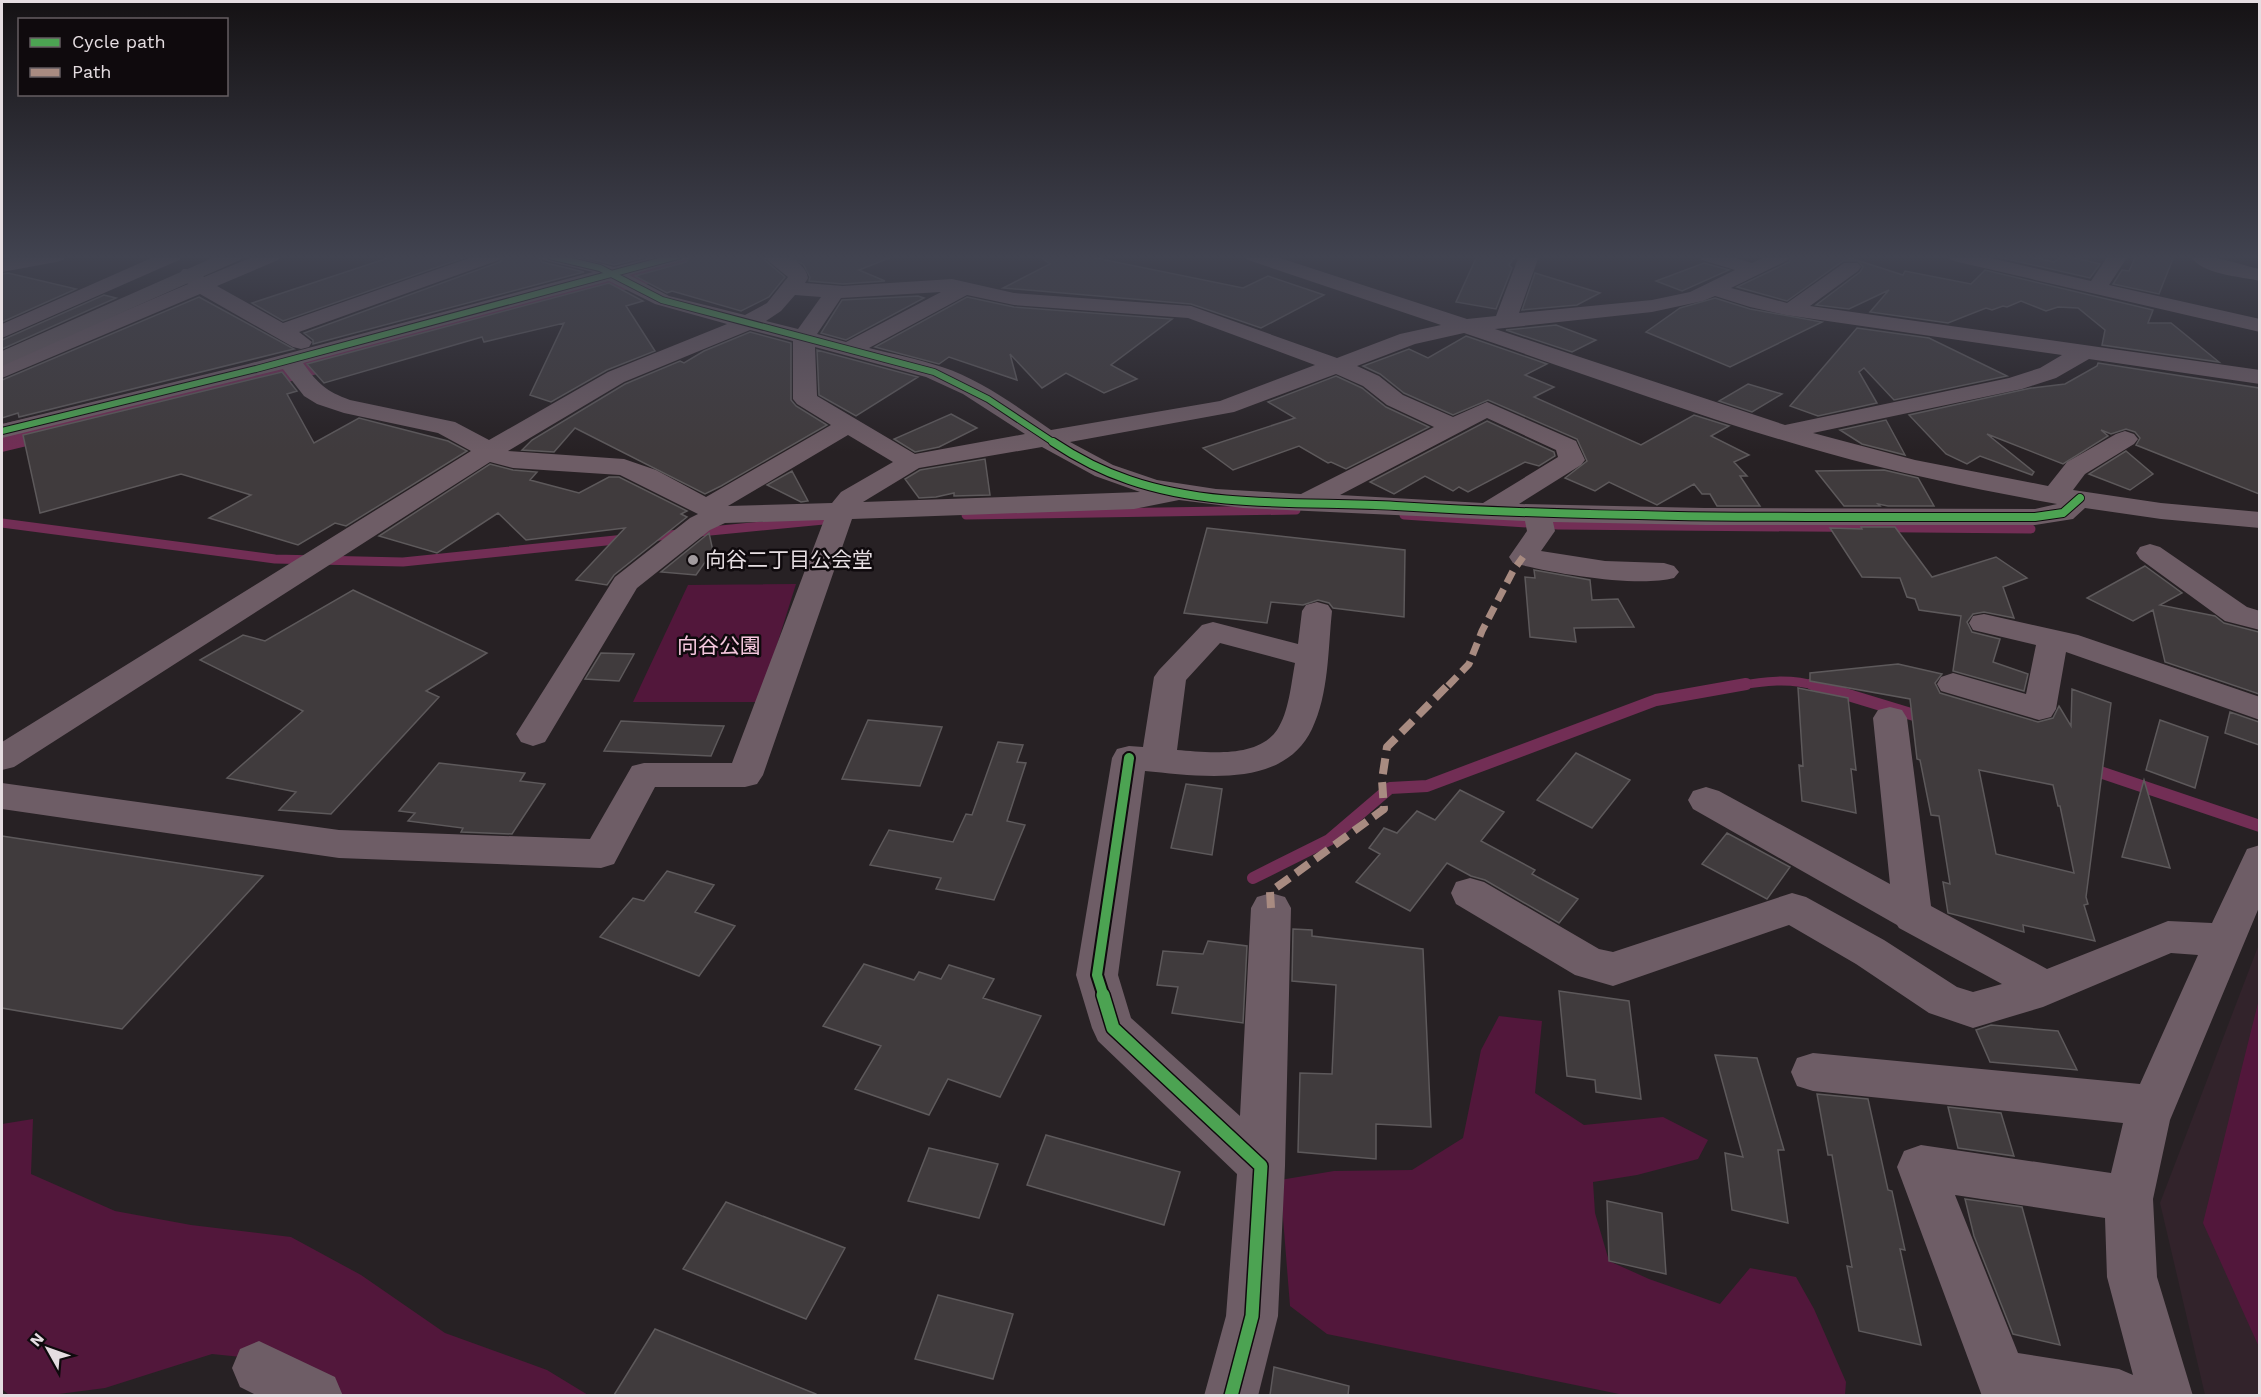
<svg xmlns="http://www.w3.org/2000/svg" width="2261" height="1397" font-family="'Work Sans','Noto Sans JP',sans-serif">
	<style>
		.built { fill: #32232b }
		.green { fill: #52173b }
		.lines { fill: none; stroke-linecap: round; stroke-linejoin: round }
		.stream-far1 { stroke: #722e55; stroke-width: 9 }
		.stream { stroke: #722e55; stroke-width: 12 }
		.river { fill: #722e55; fill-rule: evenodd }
		.building { fill: #403b3d; stroke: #5d595b; stroke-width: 1.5; fill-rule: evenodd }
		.minor { fill: #6e5d66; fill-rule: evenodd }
		.major { fill: #705d68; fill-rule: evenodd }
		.highway { fill: #685c62; fill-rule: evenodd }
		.quiet-far1 { stroke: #a88b81; stroke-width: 7; stroke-dasharray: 13 7; stroke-linecap: butt }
		.quiet { stroke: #a88b81; stroke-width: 8; stroke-dasharray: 16 8; stroke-linecap: butt }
		.cycleway-far3-casing { stroke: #0f0a0d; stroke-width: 8 }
		.cycleway-far2-casing { stroke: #0f0a0d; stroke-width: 10 }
		.cycleway-far1-casing { stroke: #0f0a0d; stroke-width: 14 }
		.cycleway-casing { stroke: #0f0a0d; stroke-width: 16 }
		.cycleway-far3 { stroke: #4ca352; stroke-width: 6 }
		.cycleway-far2 { stroke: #4ca352; stroke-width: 8 }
		.cycleway-far1 { stroke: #4ca352; stroke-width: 10 }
		.cycleway { stroke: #4ca352; stroke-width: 13 }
		.poi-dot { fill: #a29b9f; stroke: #0f0a0d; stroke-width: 2 }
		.labels { text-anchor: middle; stroke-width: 5; stroke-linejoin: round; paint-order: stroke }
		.poi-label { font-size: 21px; fill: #e5dde1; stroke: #0f0a0d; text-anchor: start }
		.park-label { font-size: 21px; fill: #f3c6dc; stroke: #0f0a0d }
	</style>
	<rect width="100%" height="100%" fill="#272124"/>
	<path class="built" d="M 2259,944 L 2259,1395 L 2205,1395 L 2160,1203 Z"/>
	<path class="green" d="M 796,584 L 759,702 L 633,702 L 688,585 Z
		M 2259,999 L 2259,1347 L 2203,1223 Z
		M 1499,1016 L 1542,1021 L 1535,1093 L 1584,1125 L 1663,1117 L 1708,1140 L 1698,1159 L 1637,1175 L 1593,1182 L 1595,1213 L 1609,1261 L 1649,1279 L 1720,1304 L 1750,1268 L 1796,1277 L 1814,1309 L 1846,1382 L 1845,1395 L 1624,1395 L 1327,1334 L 1290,1306 L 1280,1180 L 1334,1171 L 1412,1170 L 1463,1138 L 1481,1050 Z
		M 33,1119 L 31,1174 L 115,1211 L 191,1225 L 291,1237 L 361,1275 L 445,1333 L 547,1370 L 588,1395 L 336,1395 L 279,1361 L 212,1354 L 105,1388 L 51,1395 L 9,1395 L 2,1389 L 2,1124 Z"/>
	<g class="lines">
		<path class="stream-far1" d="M 966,515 L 1296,510
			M 1404,515 L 1558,525 L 2031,529
			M 2,523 L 275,559 L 403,562 L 625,539
			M 649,537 L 834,519
			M 1737,686 C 1764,681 1790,678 1817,686"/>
		<path class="stream" d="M 1812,684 L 1924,718
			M 2091,769 L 2260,826
			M 1253,878 L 1329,840 L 1390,788 L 1427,786 L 1656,700 L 1746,684"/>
		<path class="river" d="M 668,256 L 726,256 L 721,264 L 240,395 L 2,452 L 2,424 L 218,375 Z"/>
	</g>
	<path class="building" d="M 394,256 L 469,256 L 283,321 L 252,303 Z
		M 504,256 L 538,256 L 542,262 L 584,272 L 313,344 L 313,340 L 304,333 L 500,262 Z
		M 580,256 L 649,256 L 614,265 Z
		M 690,256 L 760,256 L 785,277 L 769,297 L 741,311 L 672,291 L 667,293 L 635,276 L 686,262 Z
		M 785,256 L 891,256 L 892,257 L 859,270 L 885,281 L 843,284 L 809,281 L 810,277 L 803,264 Z
		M 1039,256 L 1086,256 L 1243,288 L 1268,276 L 1324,295 L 1261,328 L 1191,304 L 1003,288 L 1050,264 Z
		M 1477,256 L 1516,256 L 1509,265 L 1512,268 L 1496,309 L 1456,302 Z
		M 1793,256 L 1844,256 L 1903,275 L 1905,271 L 1971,284 L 1985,270 L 2153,310 L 2148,323 L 2171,323 L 2219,362 L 2102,345 L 2105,330 L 2078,308 L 2058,307 L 2046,311 L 2021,301 L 2007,307 L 2003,306 L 1992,310 L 1986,308 L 1948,323 L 1870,312 L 1889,290 L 1849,309 L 1816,305 L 1860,272 L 1863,267 L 1858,261 L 1843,261 L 1787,301 L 1737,287 L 1789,262 Z
		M 1999,256 L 2027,256 L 2054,262 L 2062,256 L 2067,256 L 2100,264 L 2090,278 L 1998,257 Z
		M 2136,256 L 2174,256 L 2159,294 L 2113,284 L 2122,270 L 2129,271 Z
		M 1704,263 L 1729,270 L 1682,291 L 1656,281 Z
		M 8,273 L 76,289 L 2,322 L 2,274 Z
		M 1535,273 L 1600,293 L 1577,305 L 1522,310 Z
		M 609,283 L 643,301 L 626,306 L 655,351 L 607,370 L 551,402 L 530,395 L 564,323 L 484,342 L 482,337 L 324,383 L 307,364 Z
		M 104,295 L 116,298 L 2,349 L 2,340 Z
		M 918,296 L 924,298 L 846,340 L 821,333 L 842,300 Z
		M 199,297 L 294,349 L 19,417 L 18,413 L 2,418 L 2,380 Z
		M 967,297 L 1014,307 L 1172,319 L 1111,365 L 1137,379 L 1104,393 L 1066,373 L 1042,388 L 1010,354 L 1017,380 L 949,357 L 939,364 L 875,347 Z
		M 1715,298 L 1750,309 L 1822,322 L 1730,367 L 1646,332 L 1680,308 Z
		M 1556,325 L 1596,340 L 1572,352 L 1506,330 Z
		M 1857,328 L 1929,338 L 2007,376 L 1894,400 L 1864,368 L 1859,372 L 1877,403 L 1818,416 L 1790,406 Z
		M 750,332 L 791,343 L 791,400 L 796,406 L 827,425 L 721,486 L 705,494 L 575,428 L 554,452 L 522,450 L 532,440 L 625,384 L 680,361 L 684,363 L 704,351 Z
		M 1466,336 L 1547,364 L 1525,375 L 1554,387 L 1534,397 L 1641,445 L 1694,415 L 1729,426 L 1711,436 L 1749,455 L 1734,462 L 1747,476 L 1740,476 L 1760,506 L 1717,506 L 1710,494 L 1702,494 L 1694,484 L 1657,505 L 1609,482 L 1595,491 L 1565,478 L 1587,461 L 1577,439 L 1488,400 L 1453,415 L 1404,393 L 1380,374 L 1363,366 L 1409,349 L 1428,358 Z
		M 817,350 L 918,377 L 856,416 L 819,395 Z
		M 2098,363 L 2259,388 L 2259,494 L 2136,445 L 2140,438 L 2135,432 L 2126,429 L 2111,434 L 2101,430 L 2108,436 L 2063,464 L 1987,434 L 2034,472 L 2032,475 L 1980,456 L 1967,464 L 1946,454 L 1909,415 L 2031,388 L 2065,384 L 2097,366 Z
		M 282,372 L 297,391 L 287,394 L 314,443 L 359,418 L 448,441 L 467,451 L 346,526 L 335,523 L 298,545 L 209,518 L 251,495 L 181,474 L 40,513 L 23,435 Z
		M 1336,376 L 1362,388 L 1386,407 L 1429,427 L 1346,469 L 1331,462 L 1328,463 L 1299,446 L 1233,470 L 1203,448 L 1295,418 L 1268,402 Z
		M 1748,384 L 1782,394 L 1752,412 L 1719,401 Z
		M 951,414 L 977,428 L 939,447 L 915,452 L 894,439 Z
		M 1886,420 L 1905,455 L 1862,444 L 1840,430 Z
		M 1487,421 L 1554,452 L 1555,456 L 1539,466 L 1525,462 L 1468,492 L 1459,487 L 1453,491 L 1425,476 L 1394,494 L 1370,482 Z
		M 2126,451 L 2153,474 L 2130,490 L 2089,474 Z
		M 985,459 L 990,495 L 954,496 L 954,493 L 936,497 L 919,498 L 905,479 L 920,470 Z
		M 490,464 L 513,470 L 537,472 L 530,480 L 579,493 L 609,477 L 619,477 L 687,511 L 681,514 L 687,517 L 614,575 L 607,585 L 576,580 L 625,528 L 526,540 L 498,513 L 437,553 L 379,536 Z
		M 1884,470 L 1918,478 L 1934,506 L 1888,506 L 1878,504 L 1880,506 L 1844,506 L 1816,471 Z
		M 792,471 L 808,501 L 801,502 L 767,485 Z
		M 1861,527 L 1895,527 L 1932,577 L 1996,557 L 2027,578 L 2003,587 L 2014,618 L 1984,612 L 1973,614 L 1967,622 L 1972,632 L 2000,639 L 1993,662 L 2028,674 L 2024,691 L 1953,671 L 1961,616 L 1919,610 L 1915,599 L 1907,597 L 1900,578 L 1862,577 L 1830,528 L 1862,529 Z
		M 1207,528 L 1405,550 L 1404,617 L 1333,608 L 1329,603 L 1318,600 L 1303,605 L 1271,602 L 1267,623 L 1184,613 Z
		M 709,533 L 713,551 L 696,575 L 661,572 Z
		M 2145,566 L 2182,593 L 2160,605 L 2215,616 L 2224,623 L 2259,632 L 2259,694 L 2165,662 L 2153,610 L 2133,621 L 2087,598 Z
		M 1534,570 L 1590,580 L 1592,600 L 1618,599 L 1634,627 L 1574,628 L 1576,642 L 1530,637 L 1525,577 L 1535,578 Z
		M 353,590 L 487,653 L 426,691 L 439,697 L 331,814 L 279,810 L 296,792 L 227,778 L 303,711 L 200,660 L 243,635 L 265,641 Z
		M 601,653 L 634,654 L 619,681 L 585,679 Z
		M 1898,664 L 1942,674 L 1935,683 L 1940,693 L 2038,722 L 2053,718 L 2059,706 L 2071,726 L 2072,689 L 2111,703 L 2086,897 L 2088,904 L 2084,905 L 2095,941 L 2023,925 L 2024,932 L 1948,913 L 1943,882 L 1950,884 L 1939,816 L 1931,815 L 1920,760 L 1917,759 L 1910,699 L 1810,681 L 1810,673 ZM 1979,770 L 2053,785 L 2058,806 L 2060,806 L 2074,873 L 1996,854 Z
		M 1798,688 L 1848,698 L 1856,770 L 1851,769 L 1856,813 L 1802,801 L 1799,765 L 1803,766 Z
		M 2230,712 L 2259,722 L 2259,745 L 2225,733 Z
		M 868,720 L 942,727 L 920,786 L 842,779 Z
		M 2160,720 L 2208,737 L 2195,788 L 2146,770 Z
		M 621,721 L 699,725 L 724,726 L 711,756 L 604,751 Z
		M 998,742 L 1023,745 L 1017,762 L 1026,763 L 1007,821 L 1025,825 L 994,900 L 936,889 L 941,878 L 870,865 L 889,830 L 953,842 L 966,814 L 972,815 Z
		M 1576,753 L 1630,780 L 1592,828 L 1537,800 Z
		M 439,763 L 525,773 L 520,781 L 545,784 L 512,834 L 461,832 L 463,828 L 408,821 L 415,813 L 399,811 Z
		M 2144,780 L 2170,868 L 2122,857 Z
		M 1186,784 L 1222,789 L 1212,855 L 1171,848 Z
		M 1460,790 L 1504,812 L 1481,841 L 1535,870 L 1532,874 L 1578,899 L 1559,923 L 1485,880 L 1471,876 L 1447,863 L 1410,911 L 1356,882 L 1380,854 L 1369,848 L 1384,828 L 1397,833 L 1417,811 L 1435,820 Z
		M 1727,833 L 1790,867 L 1767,899 L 1702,864 Z
		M 2,836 L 263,876 L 122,1029 L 2,1008 Z
		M 667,871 L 714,885 L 695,912 L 735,926 L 699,976 L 600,937 L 633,898 L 644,901 Z
		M 1293,929 L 1312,930 L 1312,936 L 1423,949 L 1431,1127 L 1376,1124 L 1376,1159 L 1298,1152 L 1300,1073 L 1332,1074 L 1336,985 L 1292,981 Z
		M 1208,941 L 1247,946 L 1243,1023 L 1172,1013 L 1178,987 L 1157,985 L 1163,951 L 1203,954 Z
		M 864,964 L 914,980 L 919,972 L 941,979 L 949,965 L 994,979 L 983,998 L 1041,1016 L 1000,1097 L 948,1079 L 929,1115 L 855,1089 L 881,1046 L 823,1026 Z
		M 1559,991 L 1629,1001 L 1641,1099 L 1596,1092 L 1595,1080 L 1567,1076 Z
		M 1991,1025 L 2058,1031 L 2077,1070 L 1990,1062 L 1976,1030 Z
		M 1715,1055 L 1757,1058 L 1784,1150 L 1778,1150 L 1788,1223 L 1732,1210 L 1725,1153 L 1743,1157 Z
		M 1817,1094 L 1868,1099 L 1888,1190 L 1892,1191 L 1905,1250 L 1900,1249 L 1921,1345 L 1859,1331 L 1847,1266 L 1852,1267 L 1832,1155 L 1828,1155 Z
		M 1948,1107 L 2001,1113 L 2014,1156 L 1958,1148 Z
		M 1046,1135 L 1180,1172 L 1164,1225 L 1027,1185 Z
		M 929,1148 L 998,1164 L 979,1218 L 908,1201 Z
		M 1965,1199 L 2022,1207 L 2060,1345 L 2013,1334 L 1974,1236 Z
		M 1607,1201 L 1662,1213 L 1666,1274 L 1609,1261 Z
		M 726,1202 L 845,1248 L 806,1319 L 683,1269 Z
		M 938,1295 L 1013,1314 L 993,1379 L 915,1359 Z
		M 655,1329 L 816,1394 L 816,1395 L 614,1395 Z
		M 1274,1367 L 1349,1386 L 1348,1395 L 1270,1395 Z"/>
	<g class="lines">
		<path class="minor" d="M 156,256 L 182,256 L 179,260 L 2,338 L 2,324 Z
			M 255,256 L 281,256 L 278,260 L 217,286 L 283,323 L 475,256 L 502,256 L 499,260 L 299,332 L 312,342 L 309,347 L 301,349 L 293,347 L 200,294 L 2,378 L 2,363 L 188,284 L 180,273 L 183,269 L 197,269 L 204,277 Z
			M 540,256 L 573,256 L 614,267 L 657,256 L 688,256 L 685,260 L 629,275 L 669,296 L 745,315 L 767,303 L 788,277 L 762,256 C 779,256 804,257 808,278 L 805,283 L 843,286 L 952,279 L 1014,293 L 1191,306 L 1337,358 L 1400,334 L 1441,325 L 1248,260 L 1245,256 L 1274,256 L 1467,319 L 1496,316 L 1519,256 L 1539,256 L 1519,313 L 1652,300 L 1690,292 L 1735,270 L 1702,260 L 1699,256 L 1729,256 L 1752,263 L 1766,256 L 1791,256 L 1788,260 L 1731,288 L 1787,303 L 1844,263 L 1858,263 L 1861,267 L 1858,271 L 1810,306 L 2260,370 L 2260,384 L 2089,359 L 2056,378 L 2022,389 L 1813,433 L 1915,460 L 2048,486 L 2067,462 L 2116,434 L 2125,431 L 2134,434 L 2138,439 L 2134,444 L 2085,474 L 2073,490 L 2161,503 L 2260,512 L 2260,528 L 2161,519 L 2085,508 L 2073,519 L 2035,525 L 1705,525 L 1553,522 L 1555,531 L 1541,551 L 1605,561 L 1664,563 L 1674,566 L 1679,572 L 1674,578 C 1637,588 1552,573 1513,563 L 1509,557 L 1527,531 L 1525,521 L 1243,508 L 1179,500 L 1134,509 L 852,519 L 763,775 L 757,784 L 745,787 L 655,787 L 614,864 L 601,868 L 339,858 L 2,809 L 2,783 L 339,830 L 590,839 L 632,766 L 644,763 L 732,763 L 824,520 L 725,523 L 710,530 L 637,588 L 545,742 L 533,746 L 521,742 L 516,734 L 615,577 L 690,518 L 698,514 L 620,475 L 513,468 L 490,462 L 14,767 L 2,770 L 2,742 L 471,451 L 438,433 L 344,413 L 317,404 L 304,396 L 283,369 L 2,438 L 2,424 L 248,364 L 593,272 L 543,260 ZM 609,281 L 655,304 L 727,324 L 608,372 L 489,440 L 455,422 L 350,400 C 326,391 318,384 303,363 ZM 941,292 L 846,342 L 817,334 L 841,298 ZM 795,295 L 821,297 L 798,329 L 766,321 L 781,311 ZM 967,295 L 1014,305 L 1188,318 L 1315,365 L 1220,401 L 1051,430 C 1017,407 982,380 942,367 C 918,359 893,354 869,348 ZM 1715,296 L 1750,307 L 1786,315 L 2062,355 L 2040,368 L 2009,378 L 1785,425 L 1495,329 L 1652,312 L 1703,301 ZM 750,330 L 793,341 L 793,399 L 797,404 L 831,425 L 706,497 L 656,470 L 624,459 L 508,451 L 624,382 ZM 1464,333 C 1585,374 1704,419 1827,453 C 1902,474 1980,490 2057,504 L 2035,509 L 1705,508 L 1519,504 L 1581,465 L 1585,460 L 1576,441 L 1487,402 L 1453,417 L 1403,395 L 1379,376 L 1357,366 L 1415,344 ZM 815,347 L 926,377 L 963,394 L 1025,434 L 915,454 L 817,396 ZM 1336,374 L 1363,386 L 1387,405 L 1434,427 L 1301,494 L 1216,489 L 1157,480 L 1113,465 L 1070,442 L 1234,412 ZM 1487,418 L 1556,450 L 1558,457 L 1483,503 L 1340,495 ZM 848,435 L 893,462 L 841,492 L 832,503 L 728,506 ZM 1042,447 L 1095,476 L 1140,492 L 863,502 L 919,468 Z
			M 1948,256 L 1982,256 L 2091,281 L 2108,256 L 2128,256 L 2109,285 L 2260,319 L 2260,332 L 1958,262 L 1951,260 Z
			M 2190,256 C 2214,254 2236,264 2260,269 L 2260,281 C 2239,276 2203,275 2190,256 Z
			M 2150,544 L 2160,547 L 2247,607 L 2260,611 L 2260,630 L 2225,621 L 2140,559 L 2136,553 L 2140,547 Z
			M 1317,602 L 1328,605 L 1332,611 C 1328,649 1329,694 1312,729 C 1283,790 1200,776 1145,771 L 1118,975 L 1131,1018 L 1240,1116 L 1251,908 L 1257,897 L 1271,893 L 1285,897 L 1291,908 L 1285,1166 L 1278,1316 L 1258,1396 L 1204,1396 L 1226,1316 L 1237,1174 L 1098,1041 L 1092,1028 L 1076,975 L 1112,758 L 1117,749 L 1129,746 L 1143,747 L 1154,677 L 1159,670 L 1202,625 L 1213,622 L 1298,644 L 1302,611 L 1306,605 ZM 1220,643 L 1295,663 C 1291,684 1289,712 1277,730 C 1257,759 1206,752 1177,750 L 1186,680 Z
			M 1984,614 L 2078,635 L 2260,697 L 2260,720 L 2066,652 L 2056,709 L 2051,717 L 2039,720 L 1941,691 L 1937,684 L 1941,677 L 1953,673 L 2026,694 L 2036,645 L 1973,630 L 1969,623 L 1973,616 Z
			M 1890,707 L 1902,710 L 1907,718 L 1931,906 L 2047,969 L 2168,921 L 2212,923 L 2247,849 L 2260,845 L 2260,905 L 2170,1120 L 2153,1199 L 2157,1277 L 2193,1396 L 1982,1396 L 1897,1167 L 1904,1151 L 1921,1145 L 2111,1173 L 2123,1123 L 1813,1091 L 1797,1086 L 1791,1072 L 1797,1058 L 1813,1053 L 2140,1084 L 2198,955 L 2171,953 L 2043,1007 L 1973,1028 L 1929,1013 L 1856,964 L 1789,925 L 1613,986 L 1575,975 L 1456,904 L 1451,893 L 1456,882 L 1470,878 L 1484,882 L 1599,949 L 1613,952 L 1792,893 L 1806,897 L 1884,940 L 1957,987 L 1973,992 L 2002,984 L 1899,928 L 1897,925 L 1693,809 L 1688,800 L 1693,791 L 1706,787 L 1719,791 L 1890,884 L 1873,718 L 1878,710 ZM 1955,1195 L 2105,1218 L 2107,1277 L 2133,1375 L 2119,1369 L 2018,1353 Z
			M 259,1341 L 335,1377 L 343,1396 L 258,1396 L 240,1387 L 232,1368 L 240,1349 Z"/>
		<path class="major" d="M 26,256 L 66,256 L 63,260 L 56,262 L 2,272 L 2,260 Z"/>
		<path class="highway" d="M 217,256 L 243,256 L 240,260 L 2,366 L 2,351 Z"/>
		<path class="quiet-far1" d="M 1448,686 L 1469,664 L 1482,631 L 1513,571 L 1523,557"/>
		<path class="quiet" d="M 1271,908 L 1270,892 L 1384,809 L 1382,780 L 1387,747 L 1449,684"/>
		<defs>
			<path id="cycleway-far3" d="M 550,256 L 600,268 L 662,300 L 934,372 L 988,399 L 1056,444
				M 2,431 L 256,369 L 678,256"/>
			<path id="cycleway-far2" d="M 1053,442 C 1077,458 1102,471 1129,480 C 1213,509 1309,501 1396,506 C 1609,519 1822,517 2035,517 L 2063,513 L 2080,498"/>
			<path id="cycleway-far1" d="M 1104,997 L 1097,975 L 1129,758"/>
			<path id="cycleway" d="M 1103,995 L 1113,1028 L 1261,1166 L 1252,1316 L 1231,1396"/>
		</defs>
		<use href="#cycleway-far3" class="cycleway-far3-casing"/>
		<use href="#cycleway-far2" class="cycleway-far2-casing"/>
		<use href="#cycleway-far1" class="cycleway-far1-casing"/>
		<use href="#cycleway" class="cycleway-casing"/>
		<use href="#cycleway-far3" class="cycleway-far3"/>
		<use href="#cycleway-far2" class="cycleway-far2"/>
		<use href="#cycleway-far1" class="cycleway-far1"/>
		<use href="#cycleway" class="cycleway"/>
	</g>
	<linearGradient id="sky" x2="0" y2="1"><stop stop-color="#151214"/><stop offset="0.57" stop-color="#414350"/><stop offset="1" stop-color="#414350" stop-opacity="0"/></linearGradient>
	<rect width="2261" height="451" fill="url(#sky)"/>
	<circle class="poi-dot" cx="693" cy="560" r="6"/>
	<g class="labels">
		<g class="poi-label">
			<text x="705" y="567">向谷二丁目公会堂</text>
		</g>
		<g class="park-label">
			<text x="719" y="653">向谷公園</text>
		</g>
	</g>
	<rect width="2261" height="1397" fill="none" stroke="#e5dde1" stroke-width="6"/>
	<rect x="18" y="18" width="210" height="78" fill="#0f0a0d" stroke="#655e62" stroke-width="1.5"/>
	<rect x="30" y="38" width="30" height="9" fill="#4ca352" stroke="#655e62" stroke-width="1.5"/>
	<text x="72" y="48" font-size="18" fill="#e5dde1">Cycle path</text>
	<rect x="30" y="68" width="30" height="9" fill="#a88b81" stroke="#655e62" stroke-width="1.5"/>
	<text x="72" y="78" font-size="18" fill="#e5dde1">Path</text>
	<g transform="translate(48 1349) rotate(310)" stroke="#0f0a0d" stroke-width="4.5" paint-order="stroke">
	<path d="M0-4.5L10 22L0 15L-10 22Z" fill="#e5dde1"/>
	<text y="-9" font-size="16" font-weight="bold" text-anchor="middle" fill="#e5dde1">N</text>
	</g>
</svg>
